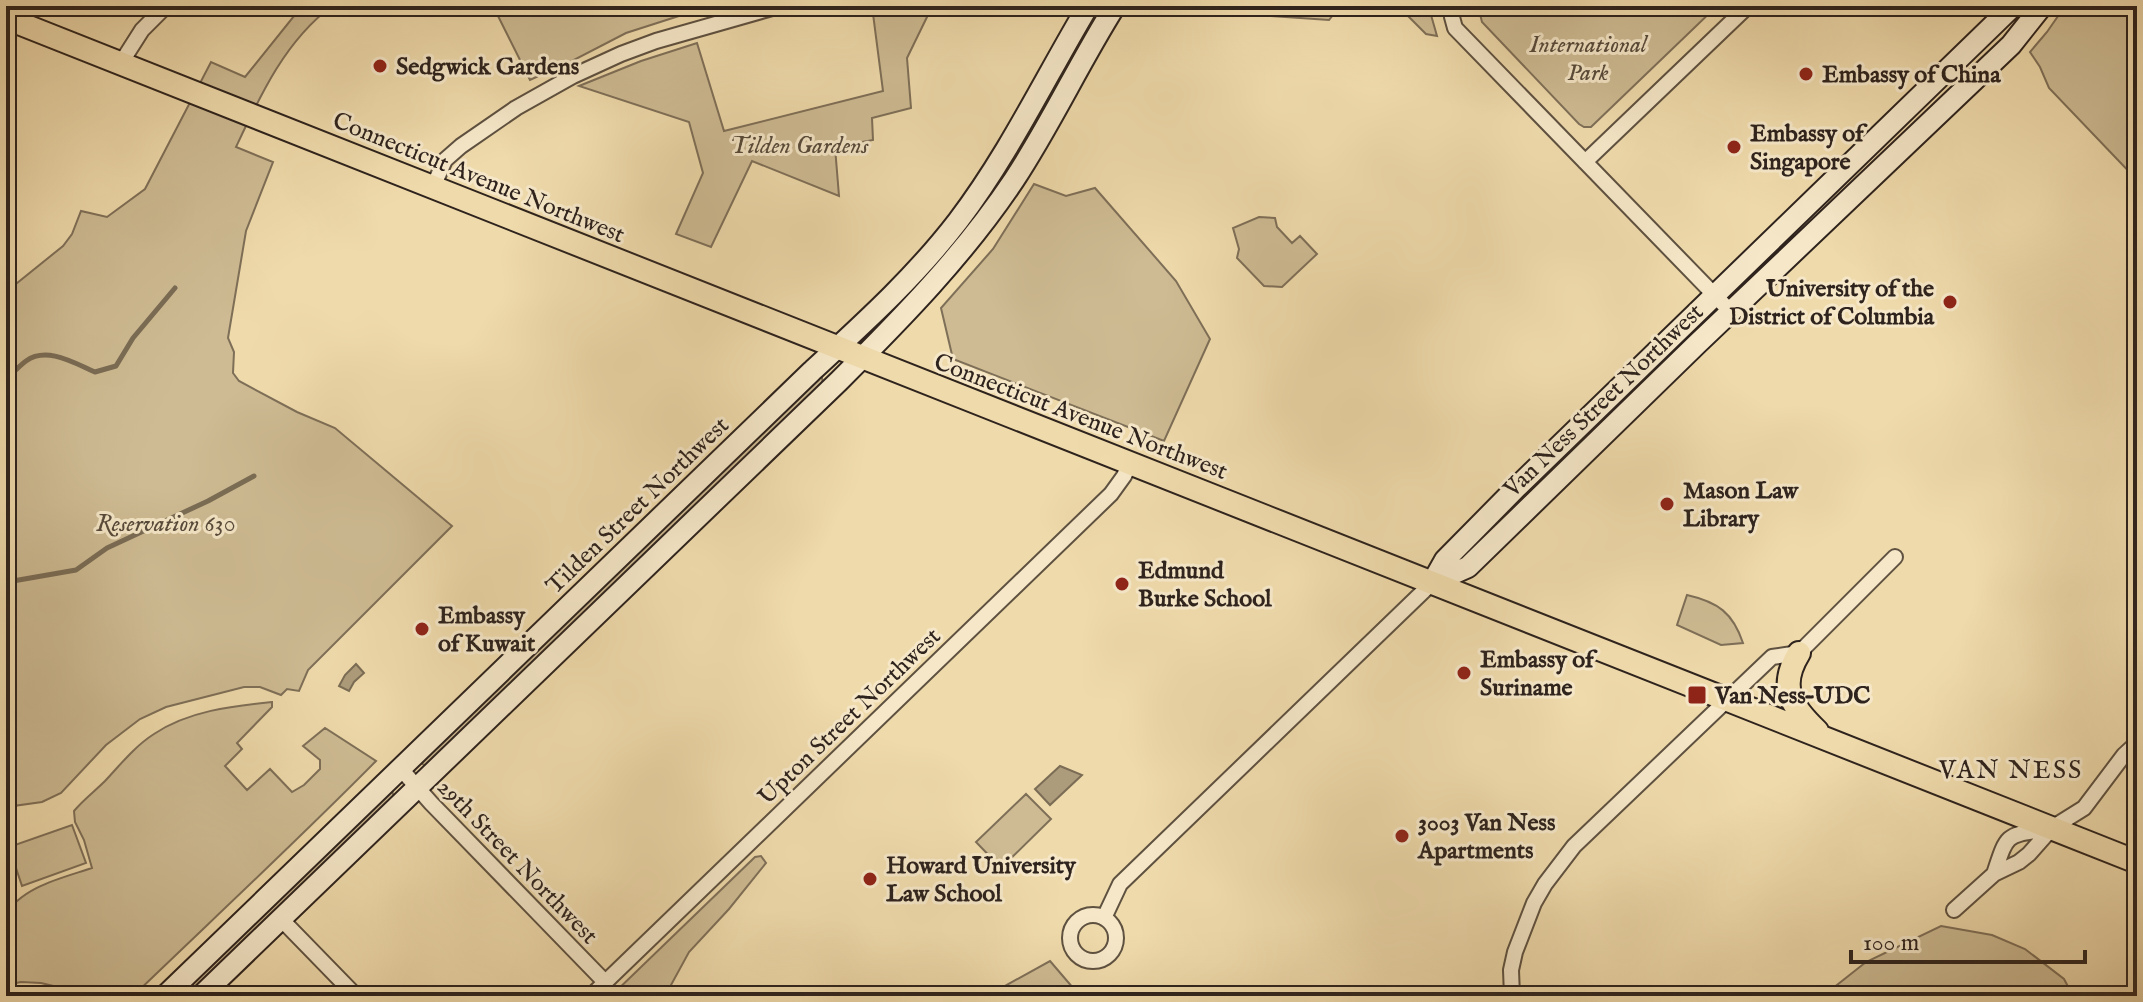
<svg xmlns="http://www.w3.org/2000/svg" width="2143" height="1002" font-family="'IM FELL English',serif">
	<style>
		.green { fill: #cebb93; stroke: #7e6f58; stroke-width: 2 }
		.water { fill: #ad9c7b; stroke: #7a6c55; stroke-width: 2 }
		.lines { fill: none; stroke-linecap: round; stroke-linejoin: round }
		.stream { stroke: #7a6c55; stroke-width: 5 }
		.street-casing { stroke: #5e5140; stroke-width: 18 }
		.secondary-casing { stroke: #2e231d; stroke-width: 24 }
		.primary-casing { stroke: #2e231d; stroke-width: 26 }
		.street { stroke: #f5e7c8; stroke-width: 14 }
		.secondary { stroke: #f5e7c8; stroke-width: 20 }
		.primary { stroke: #efdaab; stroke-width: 22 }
		.poi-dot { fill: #8f2418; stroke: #f5e7c8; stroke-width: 3 }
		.labels { text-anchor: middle; stroke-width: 6; stroke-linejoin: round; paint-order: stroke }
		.park-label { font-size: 24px; font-style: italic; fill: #56493a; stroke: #f5e7c8 }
		.poi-label { font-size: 24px; font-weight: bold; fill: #2e231d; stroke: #f5e7c8; text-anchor: start }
		.street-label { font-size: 24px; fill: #2e231d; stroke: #f5e7c8 }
		.neighbourhood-label { font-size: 26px; letter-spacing: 2px; fill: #2e231d; stroke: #f5e7c8 }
	</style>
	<rect width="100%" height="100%" fill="#efdaab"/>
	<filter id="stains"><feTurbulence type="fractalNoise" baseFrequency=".0025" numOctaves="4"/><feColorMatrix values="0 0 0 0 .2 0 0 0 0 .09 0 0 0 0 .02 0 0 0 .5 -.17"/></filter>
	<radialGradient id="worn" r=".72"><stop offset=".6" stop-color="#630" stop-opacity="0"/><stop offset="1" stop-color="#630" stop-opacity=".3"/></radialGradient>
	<path class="green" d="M 302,6 L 332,6 C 285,41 260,96 236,147 L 273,162 L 246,231 L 228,338 L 234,352 L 233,373 L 239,381 L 297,412 L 335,428 L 452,526 L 308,670 L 299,691 L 287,689 L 281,695 L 260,687 L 244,687 L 166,707 L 140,719 L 106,745 L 61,793 L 42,802 L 6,807 L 6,292 L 63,246 L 72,234 L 81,211 L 107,217 L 145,189 L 211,62 L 245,77 Z
		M 493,6 L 710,6 L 626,33 L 545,75 L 543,74 L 530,80 Z
		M 872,6 L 925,6 L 927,17 L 907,58 L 911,108 L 872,118 L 873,140 L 835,147 L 839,196 L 752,161 L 711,247 L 676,234 L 703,173 L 689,122 L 579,86 L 641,61 L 697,43 L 724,131 L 883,91 Z
		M 1262,6 L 1340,6 L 1329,20 L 1271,16 Z
		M 1398,6 L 1432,6 L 1431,15 L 1437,36 L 1426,34 Z
		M 1480,6 L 1717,6 L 1591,127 L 1584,127 L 1579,124 L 1482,22 L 1479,10 Z
		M 2065,6 L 2137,6 L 2137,180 L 2049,88 L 2040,67 L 2030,52 L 2047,32 Z
		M 1034,184 L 1066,196 L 1095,188 L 1176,281 L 1210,339 L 1164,441 L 953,359 L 941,308 L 993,249 Z
		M 1259,217 L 1275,218 L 1277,227 L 1292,243 L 1300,236 L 1317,254 L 1282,287 L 1264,286 L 1237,258 L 1239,249 L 1233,228 Z
		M 815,375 L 822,378 L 823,384 L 426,766 L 421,763 Z
		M 1687,595 C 1718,602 1733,613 1743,643 L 1721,645 L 1677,625 Z
		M 272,702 L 272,707 L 237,743 L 242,749 L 225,766 L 247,790 L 270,769 L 292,792 L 304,785 L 320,769 L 320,760 L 303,746 L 325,728 L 376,761 C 297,841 214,918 133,996 L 79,996 L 70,990 L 41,983 L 21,982 L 6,985 L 6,916 C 19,887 66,877 92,868 L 84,840 L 75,822 L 74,811 C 83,800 95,791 105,781 C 120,765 135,746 154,734 C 188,711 232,706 272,702 Z
		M 386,790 L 392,791 L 394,797 L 191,996 L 169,996 Z
		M 1026,794 L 1051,819 L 1001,868 L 976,842 Z
		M 72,825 L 86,863 L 22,886 L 9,847 Z
		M 761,856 L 766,863 L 729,909 L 689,952 L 665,996 L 611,996 L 755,857 Z
		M 1941,926 L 1992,935 L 2025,949 L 2064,979 L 2073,996 L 1823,996 L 1866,962 Z
		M 1050,961 L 1080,996 L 996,996 L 1003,987 Z"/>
	<path class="water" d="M 356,664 L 364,673 L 354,682 L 349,691 L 339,686 L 345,675 Z
		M 1060,766 L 1082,775 L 1050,805 L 1035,789 Z"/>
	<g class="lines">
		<path class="stream" d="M 6,380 C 12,374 19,366 26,361 C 47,346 74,363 95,372 L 116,366 L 133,338 L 175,288
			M 6,577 L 13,581 L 76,570 L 107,548 L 208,501 L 254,476"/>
		<defs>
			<path id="street" d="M 1452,6 L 1452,17 L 1455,28 L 1731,312
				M 121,63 L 142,30 L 166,6
				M 1585,162 L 1748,6
				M 433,187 L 445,160 L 461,146 L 516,108 L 573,76 L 621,54 L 656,41 L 779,6
				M 401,769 L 431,803 L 605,982
				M 1994,874 C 2008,832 2005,836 2048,829
				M 1954,910 L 1994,874 L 2019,862 L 2029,854 L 2052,828 L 2084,808 L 2124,755 L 2137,743
				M1070 938a23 23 0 1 1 46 0a23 23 0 1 1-46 0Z
				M 1104,918 L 1120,884 L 1432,583
				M 281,919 L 356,996
				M 591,996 L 1111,494 L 1124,476 L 1130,463
				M 1512,996 L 1511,970 L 1515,952 L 1534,903 L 1545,884 L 1574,846 L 1772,657 L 1799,653 L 1895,557"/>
			<path id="secondary" d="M 1432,583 L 1468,567 L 1697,344 L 2011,45 L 2042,6
				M 1432,583 L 1445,560 L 1517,487 L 2013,6
				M 165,996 L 812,371 C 864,323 915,277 958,221 C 1009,154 1045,78 1088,6
				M 201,996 L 839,381 C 902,318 964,255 1014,180 C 1051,124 1079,63 1115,6"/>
			<path id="primary" d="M 6,18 L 2137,862
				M 1799,653 C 1778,687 1791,706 1817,731"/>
		</defs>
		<use href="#street" class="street-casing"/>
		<use href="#secondary" class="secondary-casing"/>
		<use href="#primary" class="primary-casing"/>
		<use href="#street" class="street"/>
		<use href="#secondary" class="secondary"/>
		<use href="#primary" class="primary"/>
	</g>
	<g class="poi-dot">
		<circle cx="380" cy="66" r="8"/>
		<circle cx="1806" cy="74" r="8"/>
		<circle cx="1734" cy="147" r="8"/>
		<circle cx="1950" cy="302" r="8"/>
		<circle cx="1667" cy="504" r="8"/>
		<circle cx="1122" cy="584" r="8"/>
		<circle cx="422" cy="629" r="8"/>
		<circle cx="1464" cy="673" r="8"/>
		<rect x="1687" y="685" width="20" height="20" rx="4"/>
		<circle cx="1402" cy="836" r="8"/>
		<circle cx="870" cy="879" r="8"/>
	</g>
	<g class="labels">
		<g class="park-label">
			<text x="1588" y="52">International<tspan x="1588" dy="28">Park</tspan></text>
			<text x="799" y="153">Tilden Gardens</text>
			<text x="166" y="531">Reservation 630</text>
		</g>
		<g class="poi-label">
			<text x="396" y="74">Sedgwick Gardens</text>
			<text x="1822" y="82">Embassy of China</text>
			<text x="1750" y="141">Embassy of<tspan x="1750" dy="28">Singapore</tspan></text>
			<text x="1934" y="296" text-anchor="end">University of the<tspan x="1934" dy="28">District of Columbia</tspan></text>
			<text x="1683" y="498">Mason Law<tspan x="1683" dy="28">Library</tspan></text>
			<text x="1138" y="578">Edmund<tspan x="1138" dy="28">Burke School</tspan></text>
			<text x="438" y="623">Embassy<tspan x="438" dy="28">of Kuwait</tspan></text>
			<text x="1480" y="667">Embassy of<tspan x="1480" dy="28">Suriname</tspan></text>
			<text x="1715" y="703">Van Ness–UDC</text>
			<text x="1418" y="830">3003 Van Ness<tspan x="1418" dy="28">Apartments</tspan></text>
			<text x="886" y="873">Howard University<tspan x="886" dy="28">Law School</tspan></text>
		</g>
		<g class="street-label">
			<text transform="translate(479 177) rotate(22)" y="8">Connecticut Avenue Northwest</text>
			<text transform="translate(1603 400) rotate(-44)" y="8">Van Ness Street Northwest</text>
			<text transform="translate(1081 416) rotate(21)" y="8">Connecticut Avenue Northwest</text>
			<text transform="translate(637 505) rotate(-44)" y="8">Tilden Street Northwest</text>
			<text transform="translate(849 716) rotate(-44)" y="8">Upton Street Northwest</text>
			<text transform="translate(518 861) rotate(46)" y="8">29th Street Northwest</text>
		</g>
		<g class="neighbourhood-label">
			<text x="2011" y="778">VAN NESS</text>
		</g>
	</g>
	<rect width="2143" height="1002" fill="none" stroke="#efdaab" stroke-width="32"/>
	<rect x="8" y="8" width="2127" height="986" fill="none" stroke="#2e231d" stroke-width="4"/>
	<rect x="16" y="16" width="2111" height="970" fill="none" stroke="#2e231d" stroke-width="2"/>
	<path d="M1851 950v12h234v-12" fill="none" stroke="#2e231d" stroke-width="4"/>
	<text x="1863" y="950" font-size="24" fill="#2e231d" stroke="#f5e7c8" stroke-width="6" paint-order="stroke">100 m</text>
	<rect width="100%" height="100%" filter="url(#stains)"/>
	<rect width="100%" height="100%" fill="url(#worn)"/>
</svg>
